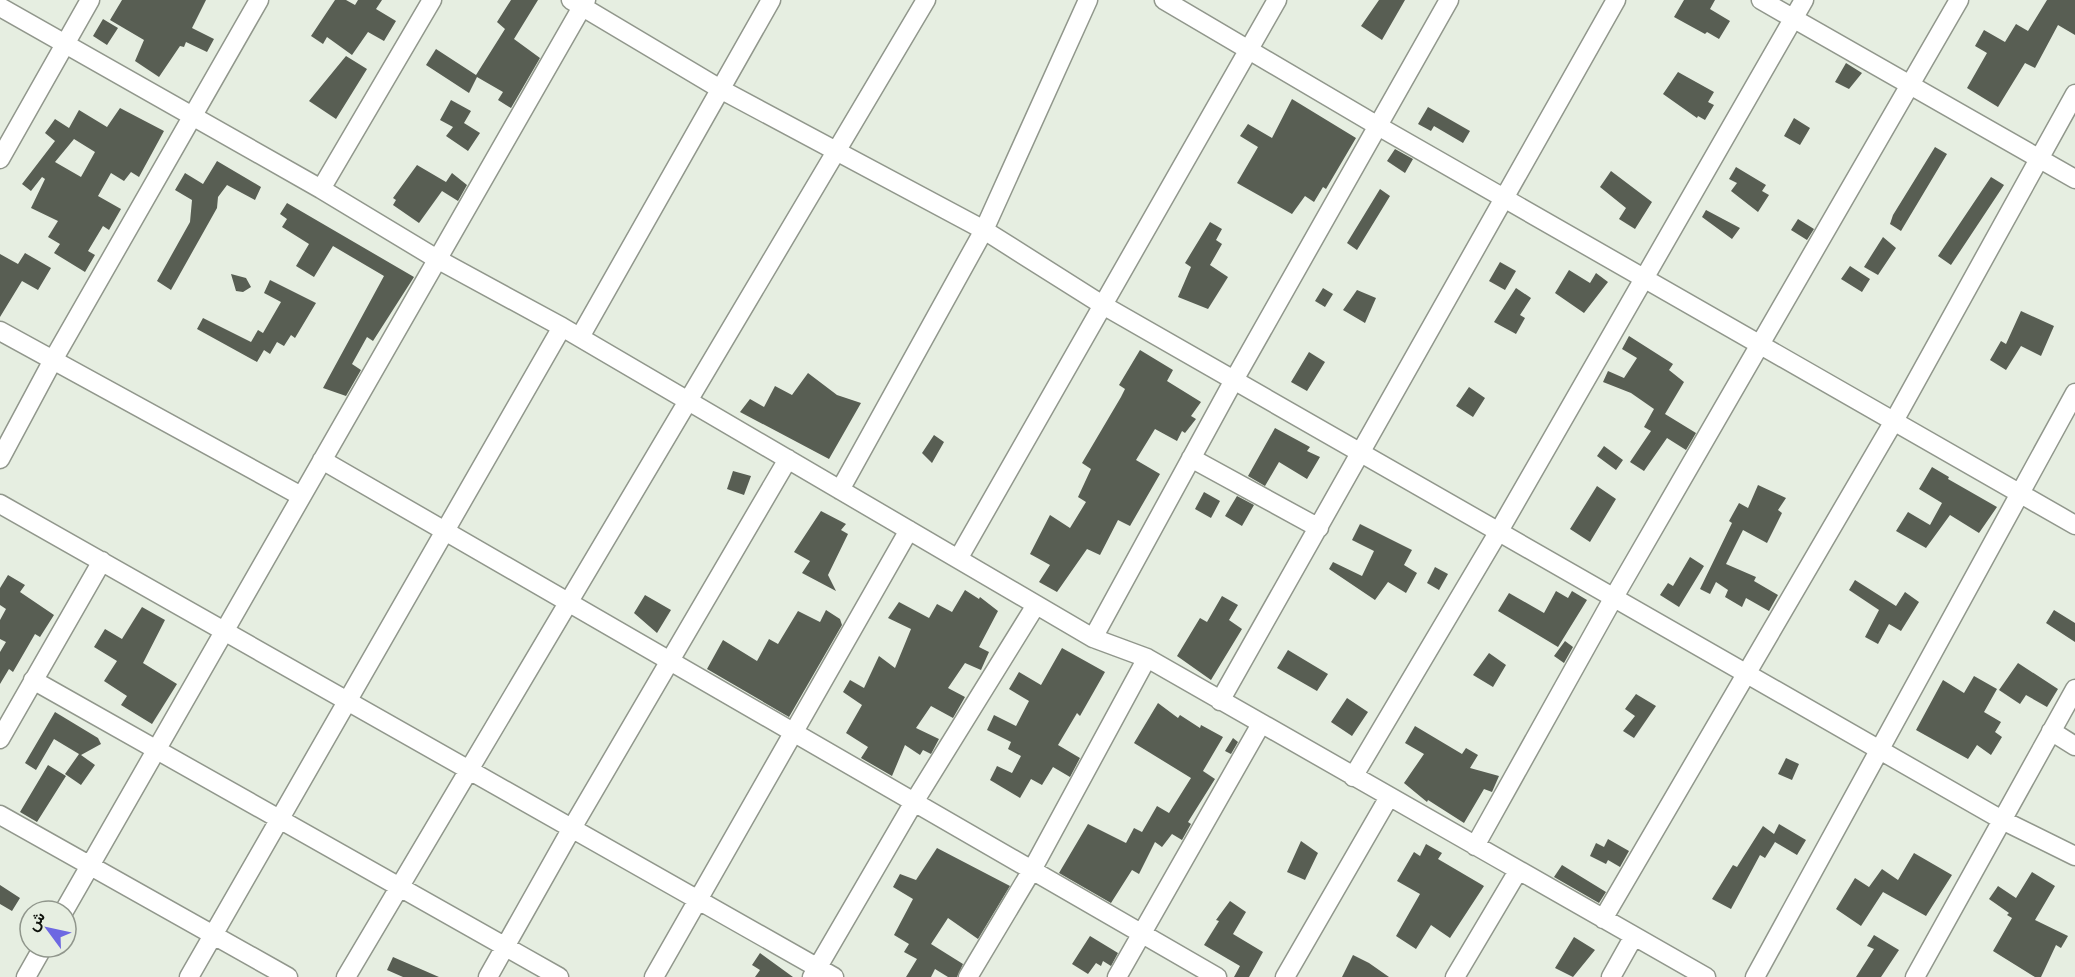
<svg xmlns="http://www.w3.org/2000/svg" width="2075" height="977" font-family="Roboto,Vazirmatn,sans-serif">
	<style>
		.building { fill: #585e53; fill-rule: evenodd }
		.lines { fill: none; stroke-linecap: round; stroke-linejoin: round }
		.minor-casing { stroke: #91978c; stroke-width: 21 }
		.minor { stroke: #fff; stroke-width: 18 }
	</style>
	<rect width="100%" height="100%" fill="#e6eee1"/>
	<path class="building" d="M 122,0 L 206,0 L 192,28 L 214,39 L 207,52 L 186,42 L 184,47 L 180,46 L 159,77 L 135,61 L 144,40 L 110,20 Z
		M 335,0 L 346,0 L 355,5 L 358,0 L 382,0 L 376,9 L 396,21 L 384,41 L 368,32 L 352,55 L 327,37 L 323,44 L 311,36 Z
		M 511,0 L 538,0 L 514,39 L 540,58 L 511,108 L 498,100 L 503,92 L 477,77 L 469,93 L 426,65 L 436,49 L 476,75 L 505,29 L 497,22 Z
		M 1379,0 L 1405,0 L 1382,40 L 1361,26 Z
		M 1684,0 L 1715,0 L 1710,9 L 1730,21 L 1719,39 L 1707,32 L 1705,34 L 1674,17 Z
		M 2047,0 L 2075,0 L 2075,35 L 2058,25 L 2035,68 L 2025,63 L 1998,107 L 1967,88 L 1987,53 L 1975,46 L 1984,30 L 2005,42 L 2016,24 L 2028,31 Z
		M 103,19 L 118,28 L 107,45 L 93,36 Z
		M 346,56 L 367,69 L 336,119 L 309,101 Z
		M 1846,63 L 1862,73 L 1849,89 L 1835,82 Z
		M 1678,72 L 1714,92 L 1708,102 L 1714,105 L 1705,120 L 1698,116 L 1697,118 L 1663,94 Z
		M 1292,99 L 1356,138 L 1326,189 L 1323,187 L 1314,202 L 1305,196 L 1292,214 L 1237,183 L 1258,147 L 1240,136 L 1248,124 L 1272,138 Z
		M 451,100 L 471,111 L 464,123 L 480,133 L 468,151 L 446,136 L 453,127 L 440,120 Z
		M 1428,107 L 1470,131 L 1463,143 L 1434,126 L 1431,131 L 1418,124 Z
		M 120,108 L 164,131 L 139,177 L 131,172 L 124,181 L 111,173 L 98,196 L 121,209 L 109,230 L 103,226 L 88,251 L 95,255 L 85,272 L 54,253 L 60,244 L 48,237 L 58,221 L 31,208 L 45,179 L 42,177 L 31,191 L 22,184 L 55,141 L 45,133 L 55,119 L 69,128 L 79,110 L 107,127 ZM 74,139 L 95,152 L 81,177 L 55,162 Z
		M 1794,118 L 1810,128 L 1800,145 L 1784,136 Z
		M 1935,147 L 1947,154 L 1901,231 L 1890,224 L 1893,215 Z
		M 1395,149 L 1413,159 L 1405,173 L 1387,161 Z
		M 217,161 L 261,187 L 255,200 L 227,185 L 218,197 L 217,208 L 171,290 L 157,281 L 190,222 L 192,200 L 175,190 L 185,173 L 203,184 Z
		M 417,165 L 446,182 L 452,173 L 467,185 L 458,201 L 442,191 L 419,223 L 393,205 L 396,200 L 393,198 Z
		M 1736,167 L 1766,185 L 1762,191 L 1769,195 L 1758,212 L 1731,191 L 1737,183 L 1729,179 Z
		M 1611,171 L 1652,202 L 1635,229 L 1619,219 L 1626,208 L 1600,187 Z
		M 1991,177 L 2004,185 L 1951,265 L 1938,256 Z
		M 1380,189 L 1390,196 L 1357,250 L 1347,243 Z
		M 287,203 L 414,277 L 373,341 L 367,337 L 352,364 L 361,370 L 346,396 L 323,388 L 384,276 L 333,246 L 314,277 L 296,266 L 309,244 L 282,227 L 287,219 L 280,214 Z
		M 1706,210 L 1740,228 L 1732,239 L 1702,217 Z
		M 1798,219 L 1814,229 L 1807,240 L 1791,230 Z
		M 1210,222 L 1222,229 L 1216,240 L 1222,244 L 1210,265 L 1228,277 L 1208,309 L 1178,297 L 1191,267 L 1185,263 Z
		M 1883,237 L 1896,248 L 1878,275 L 1864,267 Z
		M 25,253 L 51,268 L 38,290 L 22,281 L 0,317 L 0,254 L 18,264 Z
		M 1500,262 L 1516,271 L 1505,290 L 1489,281 Z
		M 1850,266 L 1870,279 L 1862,292 L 1841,279 Z
		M 1569,270 L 1590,283 L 1596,273 L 1608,282 L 1584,313 L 1555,293 Z
		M 231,274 L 246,278 L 251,287 L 243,292 L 236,291 Z
		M 270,280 L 316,303 L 295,338 L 291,335 L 284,346 L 277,342 L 270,354 L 264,350 L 257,362 L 197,329 L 203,318 L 251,342 L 258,330 L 263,333 L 281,302 L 264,293 Z
		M 1323,288 L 1333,294 L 1325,307 L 1315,301 Z
		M 1516,288 L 1531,298 L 1520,315 L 1525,318 L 1516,334 L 1494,322 Z
		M 1357,290 L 1376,298 L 1365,323 L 1343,310 Z
		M 2021,311 L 2054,326 L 2041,356 L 2021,346 L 2006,370 L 1990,360 L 2001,341 L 2006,344 Z
		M 1629,336 L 1673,364 L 1669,370 L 1684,382 L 1665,414 L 1696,433 L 1686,450 L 1667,438 L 1644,471 L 1630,462 L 1651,431 L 1644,427 L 1654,409 L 1631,393 L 1603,382 L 1608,371 L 1624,378 L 1637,358 L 1622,349 Z
		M 1140,350 L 1173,370 L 1167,381 L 1201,402 L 1191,416 L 1196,419 L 1185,433 L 1182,431 L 1177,441 L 1155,429 L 1136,460 L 1160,474 L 1130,526 L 1118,520 L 1100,555 L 1087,549 L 1057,592 L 1039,582 L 1050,565 L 1030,554 L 1050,515 L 1070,528 L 1086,502 L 1078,497 L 1091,469 L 1082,463 L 1121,397 L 1125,389 L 1119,385 Z
		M 1309,352 L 1325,362 L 1307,391 L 1291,382 Z
		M 808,373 L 837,395 L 861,403 L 829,459 L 740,412 L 750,399 L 764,407 L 775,386 L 792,395 Z
		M 1469,387 L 1485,398 L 1473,417 L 1456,406 Z
		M 1275,428 L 1310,447 L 1307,451 L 1320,457 L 1307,479 L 1279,462 L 1265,486 L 1248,476 Z
		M 934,435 L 944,442 L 932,463 L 922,453 Z
		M 1604,446 L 1623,460 L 1616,470 L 1597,456 Z
		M 1932,467 L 1949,477 L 1948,479 L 1997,507 L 1979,533 L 1950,515 L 1926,548 L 1896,531 L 1908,512 L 1930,525 L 1942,503 L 1919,489 Z
		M 733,471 L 751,476 L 744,495 L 727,489 Z
		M 1758,485 L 1786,498 L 1778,510 L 1782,513 L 1767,543 L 1743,530 L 1726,564 L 1756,577 L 1754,581 L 1778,595 L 1769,611 L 1746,598 L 1742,607 L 1725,597 L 1728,590 L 1716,582 L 1710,594 L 1700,589 L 1732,523 L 1729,521 L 1739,503 L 1748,508 Z
		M 1597,486 L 1616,499 L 1590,542 L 1570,529 Z
		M 1204,492 L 1220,501 L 1211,518 L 1195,509 Z
		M 1237,496 L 1254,505 L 1242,526 L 1225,516 Z
		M 821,511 L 846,524 L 841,530 L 848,534 L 828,575 L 836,591 L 802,573 L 810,561 L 794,552 Z
		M 1360,524 L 1412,550 L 1404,565 L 1417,573 L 1406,593 L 1388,582 L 1375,600 L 1329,569 L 1333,562 L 1362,576 L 1374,551 L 1352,540 Z
		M 1690,557 L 1704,566 L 1679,607 L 1660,595 L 1668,583 L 1673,586 Z
		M 1435,567 L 1448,574 L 1439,590 L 1427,583 Z
		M 8,575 L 25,585 L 20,592 L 54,615 L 40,637 L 35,634 L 13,672 L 9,669 L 0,684 L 0,652 L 6,642 L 0,639 L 0,620 L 6,609 L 0,605 L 0,588 Z
		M 1855,580 L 1896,606 L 1905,592 L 1919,602 L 1901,631 L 1889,624 L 1878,644 L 1865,637 L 1879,610 L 1849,590 Z
		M 965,590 L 979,599 L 980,597 L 998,611 L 979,647 L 989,652 L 981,670 L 965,663 L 948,688 L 965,697 L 953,718 L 931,706 L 916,728 L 939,739 L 931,754 L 923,750 L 920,755 L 905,745 L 892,776 L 861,758 L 868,747 L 846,733 L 862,705 L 843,692 L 850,680 L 864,688 L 879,656 L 895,668 L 911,629 L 888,618 L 899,602 L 929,618 L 937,604 L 952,612 Z
		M 1556,591 L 1568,598 L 1572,591 L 1587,600 L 1558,647 L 1498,611 L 1509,593 L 1544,613 Z
		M 645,595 L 671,610 L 657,633 L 634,613 Z
		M 1222,596 L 1238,605 L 1229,620 L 1242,629 L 1211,680 L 1177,656 L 1200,618 L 1207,622 Z
		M 142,607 L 165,620 L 143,663 L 177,684 L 152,724 L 121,705 L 127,696 L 104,681 L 117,661 L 94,647 L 105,629 L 122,639 Z
		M 826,610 L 840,619 L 842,625 L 789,717 L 707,669 L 723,640 L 757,661 L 769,639 L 778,644 L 798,611 L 820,622 Z
		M 2054,610 L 2075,623 L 2075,642 L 2046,623 Z
		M 1565,641 L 1573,647 L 1564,663 L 1554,656 Z
		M 1062,648 L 1105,672 L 1080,716 L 1077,713 L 1058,745 L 1080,758 L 1070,777 L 1053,767 L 1042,785 L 1031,779 L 1020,798 L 990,780 L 997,766 L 1012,773 L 1021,756 L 1008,749 L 1011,742 L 987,730 L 994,715 L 1016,726 L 1029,701 L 1009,689 L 1019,672 L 1041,685 Z
		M 1288,650 L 1328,674 L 1317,691 L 1277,668 Z
		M 1489,653 L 1506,665 L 1493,687 L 1473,675 Z
		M 2018,663 L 2058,689 L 2047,707 L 2026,695 L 2020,704 L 1999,690 Z
		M 1974,676 L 1997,689 L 1984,712 L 2001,722 L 1995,732 L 2002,737 L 1991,755 L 1977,745 L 1968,759 L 1916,730 L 1943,680 L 1964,693 Z
		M 1636,694 L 1656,706 L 1634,738 L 1623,731 L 1635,716 L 1625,709 Z
		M 1347,698 L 1368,712 L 1352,736 L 1331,722 Z
		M 1158,703 L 1178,718 L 1180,715 L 1200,728 L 1201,725 L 1223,737 L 1203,771 L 1215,779 L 1188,822 L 1191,824 L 1182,840 L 1172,834 L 1162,847 L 1155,842 L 1139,874 L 1132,870 L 1111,903 L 1059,873 L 1088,824 L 1126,843 L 1134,828 L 1142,832 L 1157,806 L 1169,813 L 1191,778 L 1134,743 Z
		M 55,712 L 98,738 L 101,744 L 81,755 L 95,765 L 81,785 L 65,774 L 79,754 L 54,739 L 36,770 L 25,763 Z
		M 1415,726 L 1462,754 L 1466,748 L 1478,755 L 1470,768 L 1499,776 L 1492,792 L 1484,789 L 1464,823 L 1428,800 L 1427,802 L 1404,783 L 1424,754 L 1405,743 Z
		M 1233,738 L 1238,742 L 1231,754 L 1225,751 Z
		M 1786,758 L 1799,764 L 1792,780 L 1778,774 Z
		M 48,765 L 66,776 L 37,822 L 20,812 Z
		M 1779,824 L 1806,840 L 1797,855 L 1775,842 L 1765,858 L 1760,855 L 1731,909 L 1712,899 L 1733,865 L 1737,867 L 1763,826 L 1774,834 Z
		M 1608,839 L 1629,851 L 1620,867 L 1608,860 L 1606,864 L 1590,856 L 1596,843 L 1604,847 Z
		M 1301,841 L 1318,853 L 1305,880 L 1287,872 Z
		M 1426,844 L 1442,853 L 1438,859 L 1484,886 L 1450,938 L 1431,925 L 1416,949 L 1396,936 L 1420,894 L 1397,881 L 1414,852 L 1420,856 Z
		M 937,848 L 1010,886 L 978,939 L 948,918 L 931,944 L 963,964 L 957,977 L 948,977 L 935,969 L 931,977 L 906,977 L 917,959 L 904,952 L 909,944 L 894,935 L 913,899 L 893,887 L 900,874 L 916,880 Z
		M 1914,853 L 1952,875 L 1926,916 L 1883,892 L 1861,926 L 1836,909 L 1855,878 L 1869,887 L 1882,869 L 1898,880 Z
		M 1562,865 L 1606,892 L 1599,903 L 1554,877 Z
		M 2032,872 L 2055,886 L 2035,920 L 2068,936 L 2061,948 L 2056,945 L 2041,977 L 2035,977 L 1993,951 L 2012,918 L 2007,915 L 2009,913 L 1989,899 L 1998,886 L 2016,898 Z
		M 0,885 L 20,898 L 12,911 L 0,904 Z
		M 1230,901 L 1246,912 L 1233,934 L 1263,952 L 1249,977 L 1234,977 L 1240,966 L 1204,945 L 1219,921 L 1216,920 Z
		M 1874,935 L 1899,950 L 1881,977 L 1856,977 L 1874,949 L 1867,946 Z
		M 1090,936 L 1118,953 L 1111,966 L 1103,961 L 1101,966 L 1096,963 L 1088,974 L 1072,964 Z
		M 1574,937 L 1595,950 L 1573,977 L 1555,968 Z
		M 760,953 L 793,977 L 755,977 L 760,970 L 752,965 Z
		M 1353,955 L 1369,963 L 1389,977 L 1342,977 Z
		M 393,957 L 439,977 L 403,977 L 387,970 Z"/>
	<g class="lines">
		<defs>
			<path id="minor" d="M 571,0 L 722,90 L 984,230 L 1101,304 L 2002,820 L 2075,856
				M 1164,0 L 1378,126 L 2075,525
				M 1761,0 L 2075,179
				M 0,7 L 321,189 L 437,259 L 562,327 L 1093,638 L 1147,658 L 1706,977
				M 0,159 L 90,0
				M 321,189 L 432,0
				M 0,331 L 301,496
				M 580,337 L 771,0
				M 1191,458 L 1319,528
				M 0,459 L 53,360 L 259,0
				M 322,460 L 1217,977
				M 840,490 L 984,230 L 1088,0
				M 0,504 L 834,977
				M 958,559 L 1277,0
				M 1093,638 L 1234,380 L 1449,0
				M 33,680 L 559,977
				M 1220,701 L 1616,0
				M 2051,731 L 2075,746
				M 0,739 L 102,561
				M 1353,777 L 1499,531 L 1804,0
				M 0,815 L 288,977
				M 1475,846 L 1614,597 L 1959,0
				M 64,911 L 586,0
				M 1603,919 L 1894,421 L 2075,94
				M 26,977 L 43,947
				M 189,977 L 562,327
				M 346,977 L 926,0
				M 488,977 L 572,828 L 788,459
				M 654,977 L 909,530
				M 812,977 L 914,802 L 1036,605
				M 968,977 L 1032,870 L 1147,658
				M 1117,977 L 1261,724
				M 1285,977 L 1389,797
				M 1455,977 L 1518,871
				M 1611,977 L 1634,936
				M 1755,977 L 2075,393
				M 1915,977 L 2075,689"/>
		</defs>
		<use href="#minor" class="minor-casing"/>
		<use href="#minor" class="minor"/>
	</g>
	<g transform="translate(48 929) rotate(303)"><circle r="28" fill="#e6eee1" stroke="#90968c" stroke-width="1.5"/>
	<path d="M0-4.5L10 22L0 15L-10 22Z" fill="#6d68e2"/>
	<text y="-9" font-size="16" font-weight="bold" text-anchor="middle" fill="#0f120d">ش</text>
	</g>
</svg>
